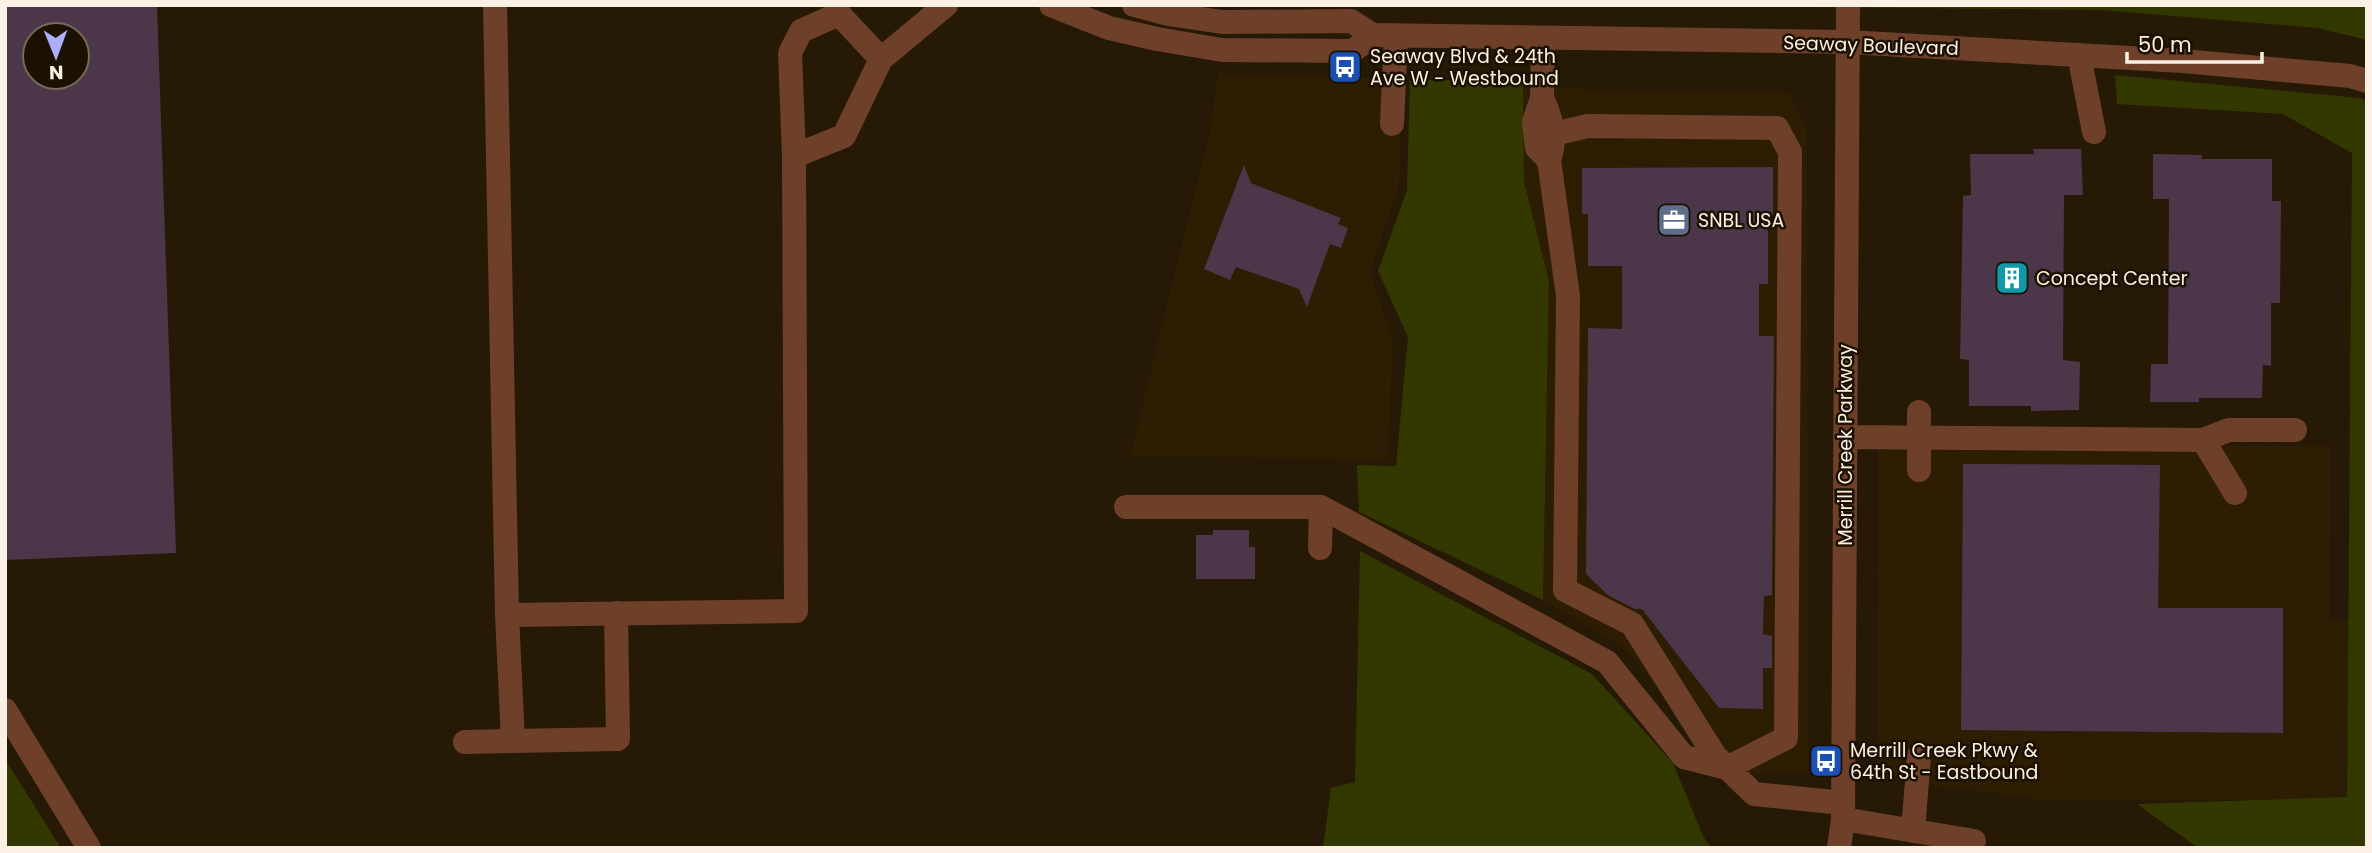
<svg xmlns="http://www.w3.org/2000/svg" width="2372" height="853" font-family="Poppins,sans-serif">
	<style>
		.built { fill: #2d1d02 }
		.green { fill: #333800 }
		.building { fill: #4b3749; fill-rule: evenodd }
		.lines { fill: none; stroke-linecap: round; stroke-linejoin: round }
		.minor { stroke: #6e402a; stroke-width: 24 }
		.labels { text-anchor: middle; stroke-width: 5; stroke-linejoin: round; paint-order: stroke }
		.street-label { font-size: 19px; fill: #faf1e4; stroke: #1c1000 }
		.poi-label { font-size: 19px; fill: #faf1e4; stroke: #1c1000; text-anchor: start }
	</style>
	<rect width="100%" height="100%" fill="#261905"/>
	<path class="built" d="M 1218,73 L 1402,79 L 1399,187 L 1370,272 L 1393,338 L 1388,459 L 1130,456 L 1210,131 Z
		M 1523,88 L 1788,93 L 1807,129 L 1809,773 L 1754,775 L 1699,754 L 1658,689 L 1623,647 L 1543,600 L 1549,281 L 1524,181 Z
		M 1878,444 L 2331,446 L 2330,620 L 2351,620 L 2350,800 L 2036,799 L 1877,777 Z"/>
	<path class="green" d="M 1602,5 L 2367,5 L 2367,40 L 2318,28 L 2102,10 Z
		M 2115,75 L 2360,98 L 2367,101 L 2367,848 L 2198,848 L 2137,804 L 2347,797 L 2352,153 L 2283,114 L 2117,104 Z
		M 1410,80 L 1523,80 L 1524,181 L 1549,281 L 1543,600 L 1359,512 L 1357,465 L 1396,466 L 1408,337 L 1378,271 L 1407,190 Z
		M 1360,551 L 1592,674 L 1673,763 L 1703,836 L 1711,848 L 1323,848 L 1331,788 L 1355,782 Z
		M 5,759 L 61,848 L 5,848 Z"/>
	<path class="building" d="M 5,5 L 157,5 L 176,553 L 5,560 ZM 35,35 L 77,35 L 77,77 L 35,77 Z
		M 2033,149 L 2081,149 L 2083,195 L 2064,195 L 2063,360 L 2080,362 L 2079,410 L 2031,411 L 2031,406 L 1969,406 L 1969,360 L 1960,359 L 1963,196 L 1971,195 L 1970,154 L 2034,154 Z
		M 2153,154 L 2202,155 L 2201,159 L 2272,159 L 2272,201 L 2281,201 L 2280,303 L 2271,303 L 2271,366 L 2263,365 L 2262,398 L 2199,398 L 2199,402 L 2150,402 L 2151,364 L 2168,364 L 2169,199 L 2153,199 Z
		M 1244,165 L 1251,183 L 1341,218 L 1338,224 L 1348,228 L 1341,248 L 1330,244 L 1307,307 L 1299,289 L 1236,267 L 1230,280 L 1204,269 Z
		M 1773,167 L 1773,217 L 1768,217 L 1768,284 L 1759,284 L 1759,336 L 1774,336 L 1772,595 L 1764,596 L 1763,634 L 1772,636 L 1772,668 L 1763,668 L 1763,709 L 1719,708 L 1642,609 L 1635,609 L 1609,596 L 1586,574 L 1588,328 L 1622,329 L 1622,266 L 1588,266 L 1588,214 L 1582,214 L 1582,168 Z
		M 1963,464 L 2160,465 L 2158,608 L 2283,608 L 2283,733 L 1961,730 Z
		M 1213,530 L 1249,530 L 1249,547 L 1255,547 L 1255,579 L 1196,579 L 1196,535 L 1213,535 Z"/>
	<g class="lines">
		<path class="minor" d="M 495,5 L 507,615
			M 1051,5 L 1109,28 L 1157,39 L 1222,50 L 1353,51 L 1373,35
			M 1134,5 L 1168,14 L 1222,22 L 1351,21 L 1373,35 L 1847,42 L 2183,61 L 2350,76 L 2367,81
			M 2079,55 L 2094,132
			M 1542,98 C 1552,120 1557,137 1549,160 L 1537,148 L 1534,122 Z
			M 1542,98 L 1543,38
			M 1392,124 L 1396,36
			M 794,156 L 844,136 L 881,59
			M 1549,160 L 1568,296 L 1565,590 L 1632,624 L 1715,756 L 1754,794 L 1843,803
			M 1919,412 L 1919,470
			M 1845,437 L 2203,440 L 2229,430 L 2295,430
			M 2203,440 L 2235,493
			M 1126,507 L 1321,507 L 1607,662 L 1684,757 L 1727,768 L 1786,738 L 1790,152 L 1777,128 L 1588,126 L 1553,134
			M 1320,548 L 1321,507
			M 5,710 L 89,848
			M 513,741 L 618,739 L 616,613
			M 465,742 L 513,741 L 507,615 L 796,611 L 794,156 L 790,53 L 801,31 L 839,14 L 881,59 L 946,5
			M 1843,819 L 1974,841
			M 1913,831 L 1919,756
			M 1839,848 L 1843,819 L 1848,5"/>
	</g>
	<defs>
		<symbol id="bus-square" viewBox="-11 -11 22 22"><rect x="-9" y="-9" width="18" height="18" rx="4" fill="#1a4fb4" stroke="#1c1000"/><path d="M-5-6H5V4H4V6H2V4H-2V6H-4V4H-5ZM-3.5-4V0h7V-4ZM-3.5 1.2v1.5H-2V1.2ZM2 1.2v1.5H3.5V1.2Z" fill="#fff"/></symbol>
		<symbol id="office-square" viewBox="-11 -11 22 22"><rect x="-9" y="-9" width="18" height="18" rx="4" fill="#5c6f8a" stroke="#1c1000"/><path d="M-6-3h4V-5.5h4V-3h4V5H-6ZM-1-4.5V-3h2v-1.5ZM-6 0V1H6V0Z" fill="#fff"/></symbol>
		<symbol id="building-square" viewBox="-11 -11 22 22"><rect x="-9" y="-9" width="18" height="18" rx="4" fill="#0f9aa8" stroke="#1c1000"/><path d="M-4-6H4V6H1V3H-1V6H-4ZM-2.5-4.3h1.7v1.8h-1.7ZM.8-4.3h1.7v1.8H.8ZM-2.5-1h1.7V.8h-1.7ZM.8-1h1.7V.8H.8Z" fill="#fff"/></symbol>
	</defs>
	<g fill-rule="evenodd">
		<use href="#bus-square" x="1326" y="48" width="38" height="38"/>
		<use href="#office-square" x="1655" y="201" width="38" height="38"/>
		<use href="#building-square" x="1993" y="259" width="38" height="38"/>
		<use href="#bus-square" x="1807" y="742" width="38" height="38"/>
	</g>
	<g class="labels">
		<g class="street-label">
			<text transform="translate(1871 45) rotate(2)" y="7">Seaway Boulevard</text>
			<text transform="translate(1845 445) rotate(-90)" y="7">Merrill Creek Parkway</text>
		</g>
		<g class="poi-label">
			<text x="1370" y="63">Seaway Blvd &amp; 24th<tspan x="1370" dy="22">Ave W - Westbound</tspan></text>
			<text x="1698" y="227">SNBL USA</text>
			<text x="2036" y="285">Concept Center</text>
			<text x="1850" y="757">Merrill Creek Pkwy &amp;<tspan x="1850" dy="22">64th St - Eastbound</tspan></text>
		</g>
	</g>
	<rect width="2372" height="853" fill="none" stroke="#faf1e4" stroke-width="14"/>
	<g transform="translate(56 56) rotate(179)"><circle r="33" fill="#1c1000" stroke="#756a5b" stroke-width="2"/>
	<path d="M0-5L12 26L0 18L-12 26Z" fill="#abaffb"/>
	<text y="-10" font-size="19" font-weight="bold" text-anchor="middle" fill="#faf1e4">N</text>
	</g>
	<path d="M2127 52v10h135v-10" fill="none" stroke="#faf1e4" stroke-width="3.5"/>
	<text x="2138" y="52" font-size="21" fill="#faf1e4" stroke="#1c1000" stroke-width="5" paint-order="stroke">50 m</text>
</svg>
